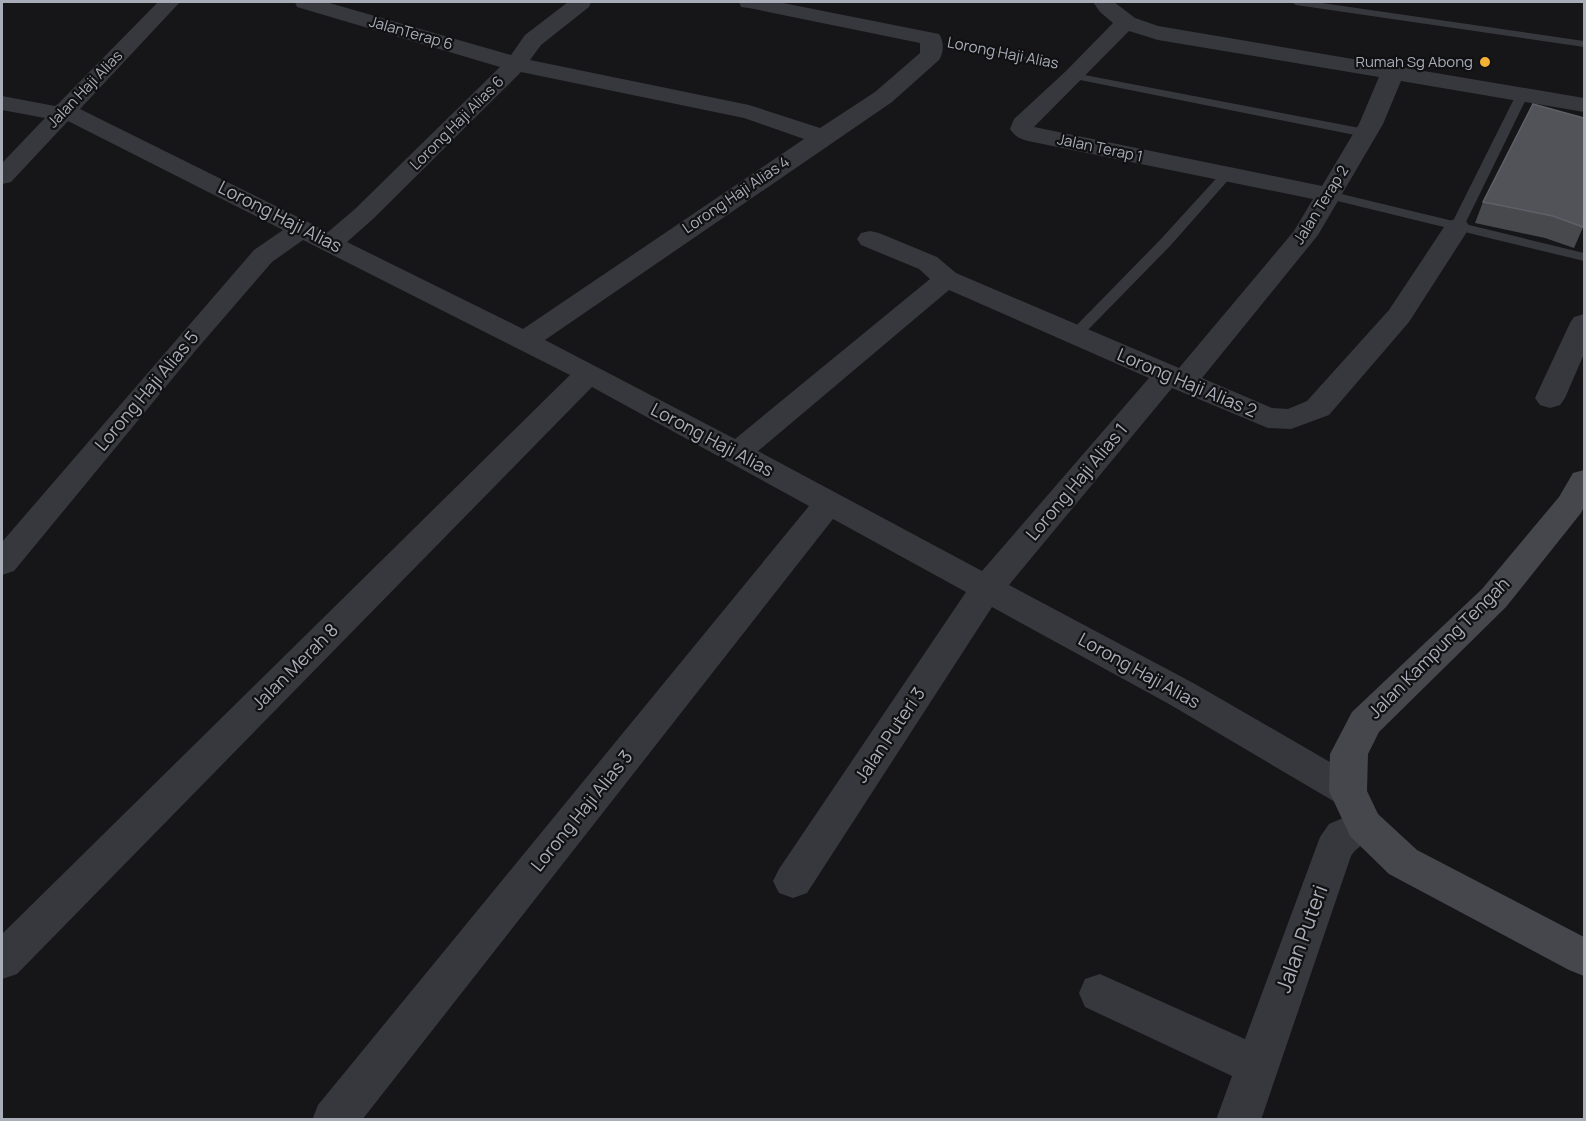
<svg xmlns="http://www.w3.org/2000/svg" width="1586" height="1121" font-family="Manrope,sans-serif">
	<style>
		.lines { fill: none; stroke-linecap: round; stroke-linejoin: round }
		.path { stroke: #3d3f44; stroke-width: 3; stroke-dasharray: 2 3; stroke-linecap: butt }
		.lane { fill: #37383d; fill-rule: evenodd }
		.street { fill: #37383d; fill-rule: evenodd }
		.secondary { fill: #45474d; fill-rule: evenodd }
		.wall { fill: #47494d }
		.building { fill: #525359; stroke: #5f6168; stroke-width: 1.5 }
		.poi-dot { fill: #f2b134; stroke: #111113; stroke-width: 2 }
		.labels { text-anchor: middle; stroke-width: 4.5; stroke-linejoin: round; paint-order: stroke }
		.far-street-label { font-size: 15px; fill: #a8adb8; stroke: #111113 }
		.far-poi-label { font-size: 15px; fill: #a8adb8; stroke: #111113; text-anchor: end }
		.street-label { font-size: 18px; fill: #a8adb8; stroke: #111113 }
		.near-street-label { font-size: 21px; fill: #a8adb8; stroke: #111113 }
	</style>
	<rect width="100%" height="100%" fill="#161618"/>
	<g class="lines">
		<path class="path" d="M 961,45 L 1048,63"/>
		<path class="lane" d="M 1291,2 L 1315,2 L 1584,41 L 1584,47 L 1296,5 Z
			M 1074,73 L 1365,129 L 1371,133 L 1365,137 L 1070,78 L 1068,76 Z
			M 1523,90 L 1529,93 L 1465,224 L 1584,253 L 1584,261 L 1325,198 L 1323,195 L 1329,191 L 1453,221 L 1517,93 Z
			M 1227,170 L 1233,174 L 1231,177 L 1170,246 L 1080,338 L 1070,338 L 1068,335 L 1070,332 L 1160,240 L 1223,171 Z"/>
		<path class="street" d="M 158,2 L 180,2 L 80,109 L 328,232 L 355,209 L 500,67 L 297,7 L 295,2 L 326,2 L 511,55 L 525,35 L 568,2 L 591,2 L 589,7 L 541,45 L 530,60 L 749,105 L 820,128 L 875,92 L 920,53 L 920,43 L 749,8 L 741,7 L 739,2 L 778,2 L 939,34 C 944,41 944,53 939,60 L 892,102 L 545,340 L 735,439 L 930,279 L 919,269 L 861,245 L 857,239 L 861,233 L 870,231 L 879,233 L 937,257 L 956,273 L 1179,368 L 1294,231 L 1313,199 L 1028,141 C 1019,139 1015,136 1010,129 L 1014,119 L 1066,71 L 1113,23 L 1100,12 L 1093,2 L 1114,2 L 1135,18 L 1158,26 L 1584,98 L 1584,112 L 1401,81 L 1383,124 L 1318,235 L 1202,378 L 1272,408 L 1288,409 L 1307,401 L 1389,310 L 1448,221 L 1457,219 L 1466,221 L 1470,227 L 1409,322 L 1329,415 L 1291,429 L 1268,428 L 1172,388 L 1009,585 L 1195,684 L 1361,780 L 1367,791 L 1361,802 L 1348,807 L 1335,802 L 1169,704 L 992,607 L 807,893 L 793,898 L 779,893 L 773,881 L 779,869 L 966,592 L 833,519 L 362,1120 L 312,1120 L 318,1105 L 809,506 L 592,387 L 17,974 L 2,979 L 2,934 L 570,375 L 303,240 L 272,262 L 196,350 L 14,571 L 2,575 L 2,542 L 254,250 L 283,230 L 68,121 L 11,182 L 2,184 L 2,163 L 45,118 L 2,110 L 2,96 L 55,106 L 58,104 ZM 1129,31 L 1158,40 L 1379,77 L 1359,124 L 1322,186 L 1034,127 ZM 521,72 L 744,118 L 804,139 L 523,329 L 347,242 L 373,219 ZM 949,290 L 1149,378 L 982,571 L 758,451 Z
			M 1584,314 L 1584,354 L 1565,398 L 1560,405 L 1550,408 L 1540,405 L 1535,398 L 1570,323 L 1574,317 Z
			M 1364,809 L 1378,814 L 1383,825 C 1375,842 1361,841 1351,856 L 1261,1120 L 1216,1120 L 1232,1076 L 1085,1007 L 1079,993 L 1085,979 L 1100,974 L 1245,1039 L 1320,837 L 1329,824 Z"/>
		<path class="secondary" d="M 1584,470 L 1584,507 L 1581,513 L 1506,607 L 1379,732 L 1368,754 L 1367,791 L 1378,814 L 1417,850 L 1584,937 L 1584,976 L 1569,970 L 1389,874 L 1350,836 L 1329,791 L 1330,754 L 1352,712 L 1482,589 L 1559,497 L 1573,473 Z"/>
	</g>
	<path class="wall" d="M 1533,104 L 1584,225 L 1574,248 L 1545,238 L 1475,223 L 1483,202 Z"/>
	<path class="building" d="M 1533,104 L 1584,118 L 1584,224 L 1583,227 L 1553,216 L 1483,202 Z"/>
	<circle class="poi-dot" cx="1485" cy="62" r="6"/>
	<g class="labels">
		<g class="far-street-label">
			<text transform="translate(411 33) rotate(16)" y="5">JalanTerap 6</text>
			<text transform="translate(1003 53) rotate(11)" y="5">Lorong Haji Alias</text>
			<text transform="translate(85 89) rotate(-46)" y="5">Jalan Haji Alias</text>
			<text transform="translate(457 123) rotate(-45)" y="5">Lorong Haji Alias 6</text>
			<text transform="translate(1100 148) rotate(12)" y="5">Jalan Terap 1</text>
			<text transform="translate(736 195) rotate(-34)" y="5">Lorong Haji Alias 4</text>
			<text transform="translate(1321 205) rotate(-58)" y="5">Jalan Terap 2</text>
		</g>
		<g class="far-poi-label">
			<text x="1473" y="67">Rumah Sg Abong</text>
		</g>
		<g class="street-label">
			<text transform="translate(280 217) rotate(27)" y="6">Lorong Haji Alias</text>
			<text transform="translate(1187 383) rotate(23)" y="6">Lorong Haji Alias 2</text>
			<text transform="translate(147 391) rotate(-50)" y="6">Lorong Haji Alias 5</text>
			<text transform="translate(712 440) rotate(28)" y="6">Lorong Haji Alias</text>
			<text transform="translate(1077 482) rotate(-50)" y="6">Lorong Haji Alias 1</text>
			<text transform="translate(1439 648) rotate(-45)" y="6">Jalan Kampung Tengah</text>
			<text transform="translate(295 667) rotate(-45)" y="6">Jalan Merah 8</text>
			<text transform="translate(1139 671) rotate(29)" y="6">Lorong Haji Alias</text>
			<text transform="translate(890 735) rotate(-56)" y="6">Jalan Puteri 3</text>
			<text transform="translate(582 811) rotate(-51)" y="6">Lorong Haji Alias 3</text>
		</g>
		<g class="near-street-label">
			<text transform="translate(1302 939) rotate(-70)" y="7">Jalan Puteri</text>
		</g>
	</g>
	<rect width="1586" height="1121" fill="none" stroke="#a8adb8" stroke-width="6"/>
</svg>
